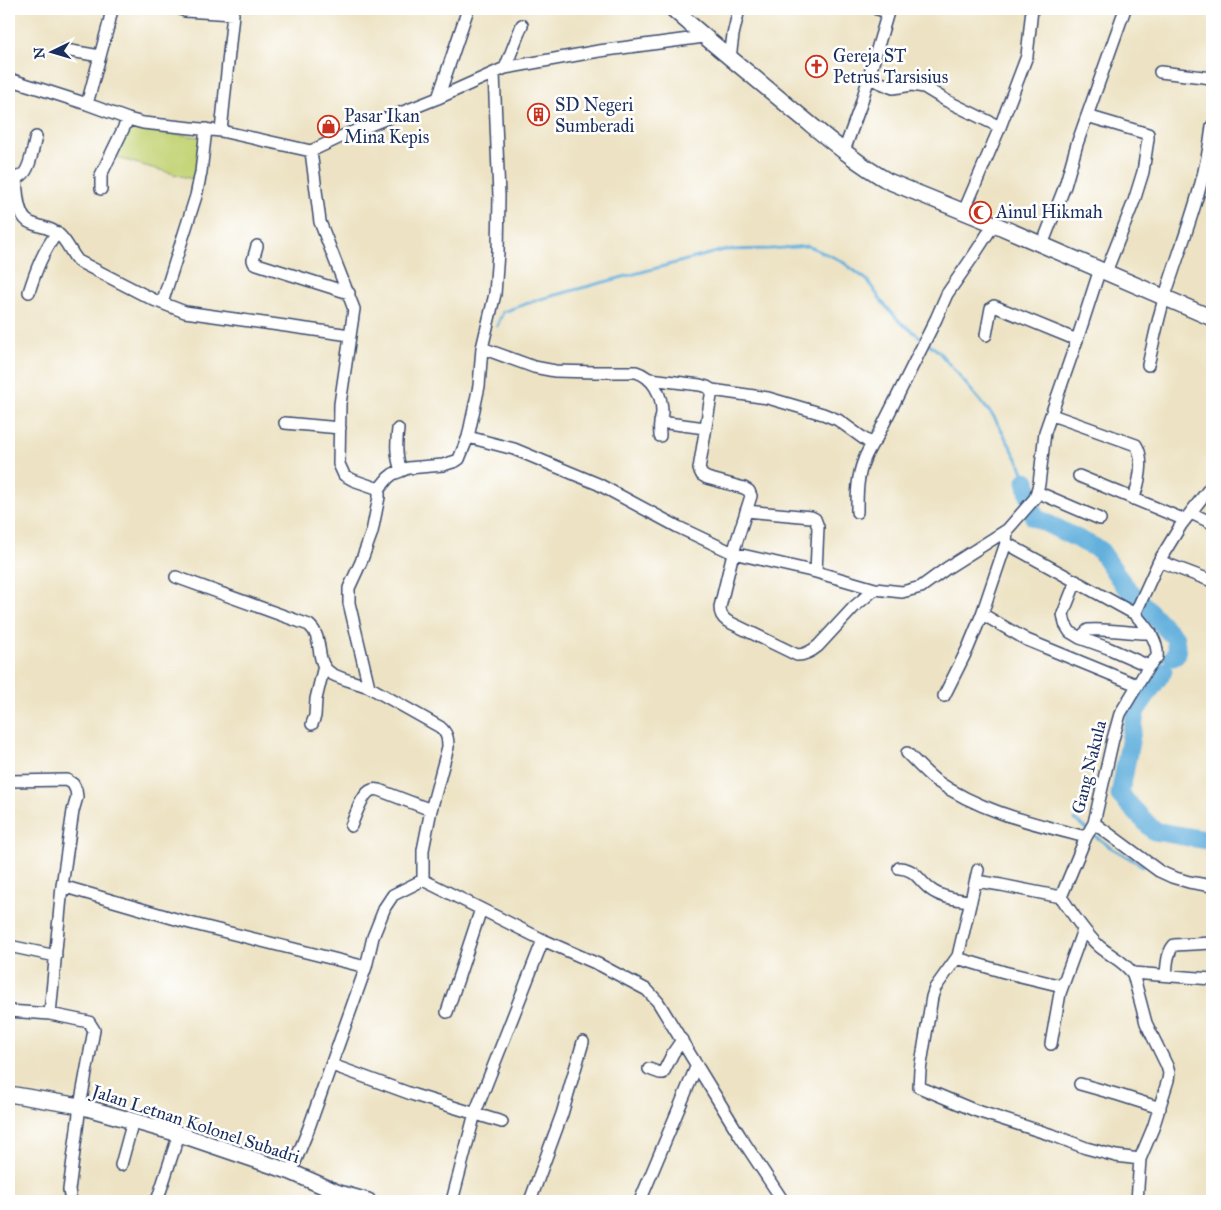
<svg xmlns="http://www.w3.org/2000/svg" width="1221" height="1210" font-family="'IM FELL Great Primer',serif">
	<style>
		.green { fill: #c4d477; stroke: #70826a }
		.lines { fill: none; stroke-linecap: round; stroke-linejoin: round }
		.stream { stroke: #64b0dd; stroke-width: 3 }
		.river { stroke: #64b0dd; stroke-width: 19 }
		.minor-casing { stroke: #3a4a6d; stroke-width: 14 }
		.major-casing { stroke: #3a4a6d; stroke-width: 18 }
		.minor { stroke: #fff; stroke-width: 11 }
		.major { stroke: #fff; stroke-width: 15 }
		.labels { text-anchor: middle; stroke-width: 5; stroke-linejoin: round; paint-order: stroke }
		.poi-label { font-size: 18px; fill: #1b2f5e; stroke: #fff; text-anchor: start }
		.street-label { font-size: 18px; fill: #1b2f5e; stroke: #fff }
	</style>
	<rect width="100%" height="100%" fill="#fff"/>
	<filter id="ink" filterUnits="userSpaceOnUse"><feTurbulence type="fractalNoise" baseFrequency=".02" numOctaves="2"/><feDisplacementMap in="SourceGraphic" scale="10" xChannelSelector="R" yChannelSelector="G"/><feConvolveMatrix kernelMatrix="1 2 1 2 8 2 1 2 1" color-interpolation-filters="sRGB"/></filter>
	<filter id="wash" filterUnits="userSpaceOnUse"><feTurbulence type="fractalNoise" baseFrequency=".0096" numOctaves="4" result="noise"/><feDisplacementMap in="SourceGraphic" scale="20" xChannelSelector="R" yChannelSelector="G"/><feGaussianBlur stdDeviation="1.12" result="paint"/><feColorMatrix in="noise" values="0 0 0 0 0 0 0 0 0 0 0 0 0 0 0 0 0 1.4 0 .05"/><feComposite in="paint" operator="in"/></filter>
	<g filter="url(#wash)">
		<rect width="100%" height="100%" fill="#ede3c4"/>
		<path class="green" d="M 126,128 L 200,137 L 195,180 L 114,157 Z"/>
		<g class="lines">
			<path class="stream" d="M 497,326 L 503,312 L 537,300 L 724,250 L 771,249 L 808,246 L 840,260 L 867,280 L 883,303 L 900,322 L 923,339
				M 928,343 L 938,351 L 994,417 L 1019,462 L 1026,481
				M 1075,820 L 1087,829
				M 1091,833 L 1110,847 L 1143,866"/>
			<path class="river" d="M 1026,481 L 1034,517 L 1100,550 L 1123,584 L 1175,638 L 1177,653 L 1173,657
				M 1163,671 L 1136,710 L 1120,795 L 1154,831 L 1212,841"/>
		</g>
	</g>
	<g filter="url(#ink)">
		<g class="lines">
			<defs>
				<path id="minor" d="M 181,9 L 185,11 L 233,14 L 221,131
					M 65,50 L 100,56
					M 730,58 L 733,35 L 739,9
					M 505,68 L 522,25
					M 1160,72 L 1212,78
					M 869,78 L 893,88 L 912,85 L 924,87 L 947,101 L 1000,127
					M 9,79 L 87,104 L 128,119 L 143,123 L 221,131 L 311,151 L 345,135 L 438,98 L 505,68 L 599,51 L 704,37
					M 438,98 L 468,9
					M 87,104 L 109,23 L 112,9
					M 1087,116 L 1148,134 L 1148,139 L 1143,172 L 1134,201 L 1106,272
					M 311,151 L 320,222 L 354,309 L 340,404 L 339,464 L 344,475 L 353,480 L 379,489
					M 844,151 L 861,104 L 888,12 L 877,9
					M 10,176 C 14,177 19,178 22,175 C 30,170 33,147 36,137
					M 16,178 C 17,191 17,218 31,223 C 40,227 49,227 57,233 C 67,240 70,252 78,261 L 154,300 L 185,312 L 350,335
					M 101,189 L 101,175 L 128,119
					M 964,211 L 1000,127 L 1027,56 L 1032,9
					M 1042,245 L 1065,186 L 1077,144 L 1125,9
					M 257,246 L 253,260 L 254,263 L 349,293
					M 29,292 C 36,270 43,251 57,233
					M 162,303 L 196,196 L 201,172 L 206,129
					M 986,335 L 991,308 L 994,306 L 1077,340
					M 482,348 L 534,367 L 555,371 L 595,372 L 636,372 C 653,377 662,395 662,412 C 662,416 660,420 660,424 C 659,428 660,432 660,436
					M 1148,365 C 1154,341 1158,317 1166,293 C 1183,239 1206,183 1212,126
					M 650,379 L 700,385 L 707,387 L 712,390 L 768,398 L 823,414 L 838,420 L 867,441 L 873,442 L 875,441 L 936,319 L 947,294 L 974,255 L 994,224
					M 712,390 L 699,469 L 702,475 L 707,478 L 744,488 L 749,491 L 751,496 L 733,553 L 720,607 C 720,614 722,617 727,621 L 797,655 C 805,655 812,651 818,646 L 854,607 L 875,589
					M 1052,415 L 1136,445 C 1145,459 1139,485 1133,499
					M 660,422 L 705,428
					M 285,423 L 340,428
					M 398,429 C 396,445 396,455 401,471
					M 468,437 L 514,449 L 598,484 L 678,527 L 733,553 L 816,572 L 875,589 L 902,592 L 921,587 L 947,568 L 1007,530 L 1035,498 L 1039,484 L 1045,432 L 1077,340 L 1100,269
					M 1079,476 L 1185,520
					M 1037,492 L 1100,519
					M 746,511 L 811,517 L 815,519 L 818,527 L 816,572
					M 857,512 C 857,494 857,477 864,460 C 866,454 870,448 873,442
					M 1191,513 L 1212,523
					M 1006,543 L 1135,614
					M 1159,561 L 1212,581
					M 176,577 L 309,625 C 325,638 313,663 332,674 C 341,679 358,683 369,687
					M 1076,581 L 1063,614 L 1065,624 L 1070,632 L 1080,638 L 1108,648 L 1149,666
					M 982,614 L 1027,640 L 1137,685
					M 1080,638 L 1088,630 C 1109,628 1129,634 1151,633
					M 944,696 L 968,648 L 982,614 L 1006,543 L 1007,530
					M 312,724 L 315,716 L 316,699 L 324,666
					M 907,753 C 916,762 925,772 935,780 C 981,812 1032,823 1086,837
					M 9,781 L 67,780 L 73,784 L 76,790 L 77,797 L 73,811 L 62,886 L 50,1014 L 89,1022 L 94,1030 L 80,1106 L 69,1190 L 71,1201
					M 1094,823 L 1159,871 L 1172,877 L 1189,882 L 1212,886
					M 351,826 C 355,817 362,793 372,790 C 376,789 380,790 384,792 L 431,810
					M 899,868 C 916,869 918,880 930,889 C 941,898 958,900 971,901
					M 978,870 L 958,956 L 935,988 L 932,997 L 920,1070 L 919,1087 L 974,1110 L 1055,1136 L 1086,1148 L 1116,1156 L 1140,1159
					M 423,880 L 423,850 L 431,810 L 448,747 C 448,738 447,733 440,727 L 369,687 L 349,603 L 349,588 L 361,562 L 372,532 L 379,497 L 379,489 L 388,478 L 393,474 L 401,471 L 408,468 L 443,465 L 456,461 L 459,459 L 468,437 L 479,386 L 482,348 L 495,294 L 498,252 L 499,196 L 494,73
					M 423,880 L 543,940 L 600,965 L 647,990 L 658,1002 L 740,1136 L 783,1201
					M 976,881 L 1001,885 L 1061,897
					M 62,886 L 186,922 L 366,967
					M 9,946 L 56,956
					M 957,958 L 1004,972 L 1062,986
					M 1132,973 L 1212,979
					M 1166,975 C 1167,964 1167,953 1174,945 L 1212,943
					M 9,1011 L 50,1014
					M 447,1012 L 481,909
					M 1051,1044 L 1060,993 L 1083,930
					M 332,1065 L 414,1095 L 502,1122
					M 649,1069 L 660,1073 L 663,1073 L 673,1053 L 682,1040
					M 1080,1084 L 1119,1095 L 1160,1108
					M 121,1165 L 133,1121
					M 291,1172 L 308,1130 L 366,967 L 373,937 L 385,907 L 393,895 L 423,880
					M 157,1201 L 179,1134
					M 452,1201 L 475,1113 L 543,940
					M 530,1201 L 562,1114 L 583,1042
					M 640,1201 L 697,1065
					M 1137,1201 L 1140,1159 L 1153,1128 L 1168,1080 L 1169,1073 L 1167,1066 L 1146,1023 L 1133,974 C 1125,962 1111,956 1100,947 C 1084,933 1073,914 1061,897 L 1086,837 L 1094,823 L 1113,739 L 1120,714 L 1149,666 L 1157,657 C 1159,640 1145,626 1135,614 L 1159,561 L 1181,525 L 1212,485"/>
				<path id="major" d="M 673,9 C 712,44 753,76 793,110 C 824,135 853,161 888,181 L 994,224 L 1212,318
					M 9,1094 L 80,1106 L 179,1134 L 291,1172 L 339,1193 L 368,1201"/>
			</defs>
			<use href="#minor" class="minor-casing"/>
			<use href="#major" class="major-casing"/>
			<use href="#minor" class="minor"/>
			<use href="#major" class="major"/>
		</g>
	</g>
	<defs>
		<symbol id="church-ring" viewBox="-11 -11 22 22"><circle r="9.5" fill="#fff" stroke="#c8321e" stroke-width="1.5"/><path d="M-1.2-6h2.4v3.5h3.3v2.4h-3.3V6h-2.4V-.1h-3.3v-2.4h3.3Z" fill="#c8321e"/></symbol>
		<symbol id="building-ring" viewBox="-11 -11 22 22"><circle r="9.5" fill="#fff" stroke="#c8321e" stroke-width="1.5"/><path d="M-4-6H4V6H1V3H-1V6H-4ZM-2.5-4.3h1.7v1.8h-1.7ZM.8-4.3h1.7v1.8H.8ZM-2.5-1h1.7V.8h-1.7ZM.8-1h1.7V.8H.8Z" fill="#c8321e"/></symbol>
		<symbol id="shop-ring" viewBox="-11 -11 22 22"><circle r="9.5" fill="#fff" stroke="#c8321e" stroke-width="1.5"/><path d="M-5-2.5h2.3a2.7 3.5 0 0 1 5.4 0H5L5.5 6h-11ZM-1.5-2.5h3a1.5 2.3 0 0 0-3 0Z" fill="#c8321e"/></symbol>
		<symbol id="mosque-ring" viewBox="-11 -11 22 22"><circle r="9.5" fill="#fff" stroke="#c8321e" stroke-width="1.5"/><path d="M3.5-4.9A6 6 0 1 0 3.5 4.9A5 5 0 1 1 3.5-4.9Z" fill="#c8321e"/></symbol>
	</defs>
	<g fill-rule="evenodd">
		<use href="#church-ring" x="804" y="54" width="25" height="25"/>
		<use href="#building-ring" x="526" y="102" width="25" height="25"/>
		<use href="#shop-ring" x="316" y="114" width="25" height="25"/>
		<use href="#mosque-ring" x="968" y="200" width="25" height="25"/>
	</g>
	<g class="labels">
		<g class="poi-label">
			<text x="833" y="62">Gereja ST<tspan x="833" dy="21">Petrus Tarsisius</tspan></text>
			<text x="555" y="111">SD Negeri<tspan x="555" dy="21">Sumberadi</tspan></text>
			<text x="344" y="122">Pasar Ikan<tspan x="344" dy="21">Mina Kepis</tspan></text>
			<text x="996" y="218">Ainul Hikmah</text>
		</g>
		<g class="street-label">
			<text transform="translate(1089 767) rotate(-76)" y="6">Gang Nakula</text>
			<text transform="translate(196 1124) rotate(18)" y="6">Jalan Letnan Kolonel Subadri</text>
		</g>
	</g>
	<rect width="1221" height="1210" fill="none" stroke="#fff" stroke-width="30"/>
	<g transform="translate(52 52) rotate(265)" stroke="#ffffff" stroke-width="4" paint-order="stroke">
	<path d="M0-4L9 19L0 12L-9 19Z" fill="#1b2f5e"/>
	<text y="-8" font-size="14" font-weight="bold" text-anchor="middle" fill="#1b2f5e">N</text>
	</g>
</svg>
